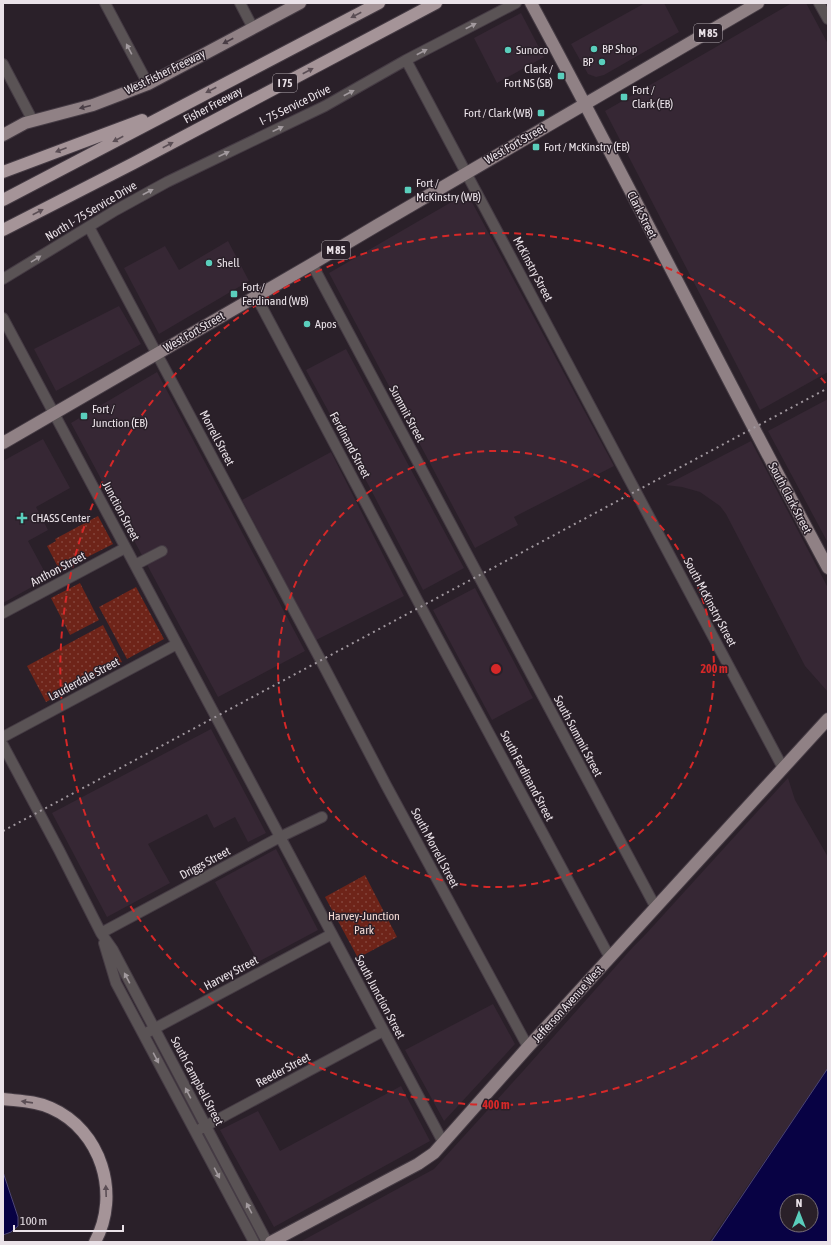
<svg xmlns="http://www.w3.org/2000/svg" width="831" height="1245" font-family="'Asap Condensed',sans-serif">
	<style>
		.built { fill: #362734 }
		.grass { fill: url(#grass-dots) }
		.water { fill: #080244; stroke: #4c4575; fill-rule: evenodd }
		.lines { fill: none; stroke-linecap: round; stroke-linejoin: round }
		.minor-casing { stroke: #453b44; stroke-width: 12 }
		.major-casing { stroke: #453b44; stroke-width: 14 }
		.highway-casing { stroke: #453b44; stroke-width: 14 }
		.minor { stroke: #5a5355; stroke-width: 10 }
		.major { stroke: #908185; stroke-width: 12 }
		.highway { stroke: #a59498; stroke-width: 12 }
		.rail { stroke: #a0979e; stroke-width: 2; stroke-dasharray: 2 4; stroke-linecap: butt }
		.oneway { fill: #5b4e55 }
		.oneway2 { fill: #a29a9e }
		.oneway3 { fill: #493d45 }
		.ring { fill: none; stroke: #d62828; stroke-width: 2; stroke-dasharray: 7 5 }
		.poi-dot { fill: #5acebc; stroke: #2a2029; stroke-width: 1.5 }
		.labels { text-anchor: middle; stroke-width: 3; stroke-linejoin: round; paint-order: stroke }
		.shield { fill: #2a2029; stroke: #b0a8af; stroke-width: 1 }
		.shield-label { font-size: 11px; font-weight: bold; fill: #eae2e8 }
		.poi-label { font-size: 12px; fill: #eae2e8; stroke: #2a2029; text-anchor: start }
		.street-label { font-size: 12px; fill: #eae2e8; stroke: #2a2029 }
		.park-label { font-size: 12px; fill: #f3d9d4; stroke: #2a2029 }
		.centre { fill: #d62828; stroke: #2a2029; stroke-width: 2 }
		.ring-label { font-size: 12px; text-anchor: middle; font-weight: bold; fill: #d62828; stroke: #2a2029; stroke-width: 3; stroke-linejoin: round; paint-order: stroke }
	</style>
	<defs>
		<pattern id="grass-dots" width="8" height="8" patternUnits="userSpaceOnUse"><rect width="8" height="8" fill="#6e2419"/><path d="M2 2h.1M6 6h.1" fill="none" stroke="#83443a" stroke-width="1.8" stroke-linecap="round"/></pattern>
	</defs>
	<rect width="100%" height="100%" fill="#2a2029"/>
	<path class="built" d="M 645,3 L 664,3 L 679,32 L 604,75 L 596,77 L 588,74 L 571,44 Z
		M 792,3 L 806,3 L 828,44 L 828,372 L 760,410 L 605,111 Z
		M 521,13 L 544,57 L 497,83 L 474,38 Z
		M 467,193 L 614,466 L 514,517 L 518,525 L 475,548 L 329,273 Z
		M 228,241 L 249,281 L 159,334 L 124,268 L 165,246 L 179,270 Z
		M 119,306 L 141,344 L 56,391 L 34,349 Z
		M 346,349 L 464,568 L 423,590 L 369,486 L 306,370 Z
		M 157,372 L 305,651 L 218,697 L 71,423 Z
		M 828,399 L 828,543 L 768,431 Z
		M 43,439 L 70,488 L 36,507 L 48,530 L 28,541 L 48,578 L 3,603 L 3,461 Z
		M 751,441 L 828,588 L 828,692 L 805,666 L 726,514 L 720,506 L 700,492 L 682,487 L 666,485 Z
		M 331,452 L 404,596 L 316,640 L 242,500 Z
		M 475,588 L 533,698 L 492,720 L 433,610 Z
		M 211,729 L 266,833 L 248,842 L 235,817 L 214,828 L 207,814 L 148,844 L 170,883 L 107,917 L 52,813 Z
		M 788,778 L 795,800 L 828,857 L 828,1068 L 709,1242 L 300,1242 L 434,1169 L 524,1070 L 633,947 L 645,935 Z
		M 276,849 L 318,930 L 258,962 L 215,882 Z
		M 493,1004 L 515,1044 L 444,1121 L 405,1050 Z
		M 401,1086 L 430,1141 L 274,1227 L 220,1130 L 258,1111 L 280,1151 Z"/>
	<path class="grass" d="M 98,516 L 113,544 L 60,571 L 47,546 L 56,541 L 55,539 Z
		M 80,583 L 99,620 L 70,635 L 51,598 Z
		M 136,587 L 164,639 L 127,659 L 99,607 Z
		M 103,625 L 122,662 L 46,702 L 27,666 Z
		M 365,875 L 397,937 L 358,958 L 325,897 Z"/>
	<path class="water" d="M 828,1068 L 828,1242 L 711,1242 ZM 787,1201 L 811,1201 L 811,1225 L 787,1225 Z
		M 3,1172 L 18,1217 L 18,1226 L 11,1232 L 3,1235 Z"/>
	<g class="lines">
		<defs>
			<path id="minor" d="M 105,3 L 148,84
				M 240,3 L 253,28
				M 819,3 L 828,19
				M 406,60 L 783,768
				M 3,64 L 33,121
				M 89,227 L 319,657 L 386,785 L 528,1047
				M 312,264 L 656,908
				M 3,279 L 116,210 L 167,182 L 325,106 L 406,60 L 516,3
				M 256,296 L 421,607 L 610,958
				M 3,318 L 443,1142
				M 135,565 L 162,551
				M 3,613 L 125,548
				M 3,737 L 177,644
				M 3,745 L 59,850 L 101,933 L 113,950 L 267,1242
				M 101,933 L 280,837 L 322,817
				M 104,943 L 116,983 L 254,1242
				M 148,1032 L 332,934
				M 200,1129 L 383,1031"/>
			<path id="major" d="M 531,3 C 632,190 727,381 828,568
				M 3,135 L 25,123 L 93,105 L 148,84 L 300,3
				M 3,443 L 312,264 L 376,226 L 758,3
				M 271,1242 L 418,1164 L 434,1153 L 528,1047 L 828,719"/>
			<path id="highway" d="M 3,172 L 142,120
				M 3,200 L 379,3
				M 3,230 L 134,163 L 436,3
				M 3,1099 C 19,1101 36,1101 51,1108 C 101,1130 121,1194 95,1242"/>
		</defs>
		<use href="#minor" class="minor-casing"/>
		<use href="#major" class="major-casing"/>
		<use href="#highway" class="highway-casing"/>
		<use href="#minor" class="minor"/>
		<use href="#major" class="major"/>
		<use href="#highway" class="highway"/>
		<path class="rail" d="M 3,831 L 828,388"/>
	</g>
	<defs><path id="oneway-solid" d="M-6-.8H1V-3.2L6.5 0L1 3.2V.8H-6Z"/></defs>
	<g class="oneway">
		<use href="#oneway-solid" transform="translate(356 15) rotate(152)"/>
		<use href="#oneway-solid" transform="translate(308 71) rotate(-28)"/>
		<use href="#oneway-solid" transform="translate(211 90) rotate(153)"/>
		<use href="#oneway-solid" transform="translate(118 139) rotate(152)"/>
		<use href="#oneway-solid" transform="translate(168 145) rotate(-28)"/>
		<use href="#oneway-solid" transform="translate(61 150) rotate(159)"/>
		<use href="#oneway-solid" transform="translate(38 212) rotate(-27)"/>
		<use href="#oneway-solid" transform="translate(27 1102) rotate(-172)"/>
		<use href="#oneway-solid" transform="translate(106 1191) rotate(-92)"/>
	</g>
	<g class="oneway2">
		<use href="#oneway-solid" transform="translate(471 26) rotate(-27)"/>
		<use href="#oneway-solid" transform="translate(129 49) rotate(-118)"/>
		<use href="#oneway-solid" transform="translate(422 52) rotate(-28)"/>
		<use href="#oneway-solid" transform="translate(349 93) rotate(-28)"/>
		<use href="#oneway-solid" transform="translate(278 129) rotate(-25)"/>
		<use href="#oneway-solid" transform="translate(224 154) rotate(-25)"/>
		<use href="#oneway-solid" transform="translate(148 192) rotate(-28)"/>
		<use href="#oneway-solid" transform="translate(36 259) rotate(-32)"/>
		<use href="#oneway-solid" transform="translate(127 978) rotate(-118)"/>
		<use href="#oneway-solid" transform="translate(156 1058) rotate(62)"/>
		<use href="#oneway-solid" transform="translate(188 1093) rotate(-118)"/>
		<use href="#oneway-solid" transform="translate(217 1173) rotate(62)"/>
		<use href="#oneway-solid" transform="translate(249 1208) rotate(-118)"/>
	</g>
	<g class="oneway3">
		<use href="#oneway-solid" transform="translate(228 41) rotate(152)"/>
		<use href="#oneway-solid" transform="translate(85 107) rotate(166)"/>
	</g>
	<g class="ring">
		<circle cx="496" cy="669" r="218"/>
		<path d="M828 952A436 436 0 1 1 828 386"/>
	</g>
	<g class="poi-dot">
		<circle cx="594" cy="49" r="4"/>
		<circle cx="508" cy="50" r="4"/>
		<circle cx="602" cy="62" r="4"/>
		<rect x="557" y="72" width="8" height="8" rx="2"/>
		<rect x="620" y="93" width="8" height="8" rx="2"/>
		<rect x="537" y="109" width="8" height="8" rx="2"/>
		<rect x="532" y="143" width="8" height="8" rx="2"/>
		<rect x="404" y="186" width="8" height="8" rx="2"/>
		<circle cx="209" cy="263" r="4"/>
		<rect x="230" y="290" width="8" height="8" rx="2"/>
		<circle cx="307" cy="324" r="4"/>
		<rect x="80" y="412" width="8" height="8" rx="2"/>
		<path d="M20 512h4v4h4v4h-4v4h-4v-4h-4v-4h4z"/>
	</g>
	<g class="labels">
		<g class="shield">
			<rect x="694" y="24" width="28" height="18" rx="3"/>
			<rect x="273" y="74" width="24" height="18" rx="3"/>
			<rect x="322" y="241" width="28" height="18" rx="3"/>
		</g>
		<g class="shield-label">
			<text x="708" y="37">M 85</text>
			<text x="285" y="87">I 75</text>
			<text x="336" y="254">M 85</text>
		</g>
		<g class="poi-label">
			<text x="602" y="53">BP Shop</text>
			<text x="516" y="54">Sunoco</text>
			<text x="594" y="66" text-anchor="end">BP</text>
			<text x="553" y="73" text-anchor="end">Clark /<tspan x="553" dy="14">Fort NS (SB)</tspan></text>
			<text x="632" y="94">Fort /<tspan x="632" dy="14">Clark (EB)</tspan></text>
			<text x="533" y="117" text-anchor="end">Fort / Clark (WB)</text>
			<text x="544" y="151">Fort / McKinstry (EB)</text>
			<text x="416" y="187">Fort /<tspan x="416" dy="14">McKinstry (WB)</tspan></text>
			<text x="217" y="267">Shell</text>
			<text x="242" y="291">Fort /<tspan x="242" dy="14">Ferdinand (WB)</tspan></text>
			<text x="315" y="328">Apos</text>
			<text x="92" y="413">Fort /<tspan x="92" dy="14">Junction (EB)</tspan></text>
			<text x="31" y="522">CHASS Center</text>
		</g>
		<g class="street-label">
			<text transform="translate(165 72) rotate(-26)" y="4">West Fisher Freeway</text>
			<text transform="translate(213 105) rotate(-28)" y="4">Fisher Freeway</text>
			<text transform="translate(295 105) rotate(-26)" y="4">I- 75 Service Drive</text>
			<text transform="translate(515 144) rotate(-30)" y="4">West Fort Street</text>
			<text transform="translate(91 211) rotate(-31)" y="4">North I- 75 Service Drive</text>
			<text transform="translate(642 215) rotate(63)" y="4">Clark Street</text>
			<text transform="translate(533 269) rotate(62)" y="4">McKinstry Street</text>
			<text transform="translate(194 332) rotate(-30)" y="4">West Fort Street</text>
			<text transform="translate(407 414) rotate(62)" y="4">Summit Street</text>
			<text transform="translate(217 438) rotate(62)" y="4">Morrell Street</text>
			<text transform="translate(350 445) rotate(62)" y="4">Ferdinand Street</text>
			<text transform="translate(790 498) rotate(62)" y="4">South Clark Street</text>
			<text transform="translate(121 511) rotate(62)" y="4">Junction Street</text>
			<text transform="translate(58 569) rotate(-28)" y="4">Anthon Street</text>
			<text transform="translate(710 602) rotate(62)" y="4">South McKinstry Street</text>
			<text transform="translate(84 679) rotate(-28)" y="4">Lauderdale Street</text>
			<text transform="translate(578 736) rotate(62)" y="4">South Summit Street</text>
			<text transform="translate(527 776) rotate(62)" y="4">South Ferdinand Street</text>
			<text transform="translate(435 848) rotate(62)" y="4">South Morrell Street</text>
			<text transform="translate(205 863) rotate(-28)" y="4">Driggs Street</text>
			<text transform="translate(231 973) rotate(-28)" y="4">Harvey Street</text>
			<text transform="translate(380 997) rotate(62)" y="4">South Junction Street</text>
			<text transform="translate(568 1004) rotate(-48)" y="4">Jefferson Avenue West</text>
			<text transform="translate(283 1070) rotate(-28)" y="4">Reeder Street</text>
			<text transform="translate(197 1081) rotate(62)" y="4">South Campbell Street</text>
		</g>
		<g class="park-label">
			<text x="364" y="920">Harvey-Junction<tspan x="364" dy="14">Park</tspan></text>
		</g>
	</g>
	<circle cx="496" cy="669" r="6" class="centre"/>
	<g class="ring-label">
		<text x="714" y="673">200 m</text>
		<text x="496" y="1109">400 m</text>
	</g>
	<rect width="831" height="1245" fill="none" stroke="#eae2e8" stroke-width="8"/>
	<g transform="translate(799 1213)"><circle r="19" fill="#2a2029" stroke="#776e75"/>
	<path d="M0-3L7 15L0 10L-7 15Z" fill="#5acebc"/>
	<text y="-6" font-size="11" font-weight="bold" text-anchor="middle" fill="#eae2e8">N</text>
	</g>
	<path d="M14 1225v6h109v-6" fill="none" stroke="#eae2e8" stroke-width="2"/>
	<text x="20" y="1225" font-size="12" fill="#eae2e8" stroke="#2a2029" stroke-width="3" paint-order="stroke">100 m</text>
</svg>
